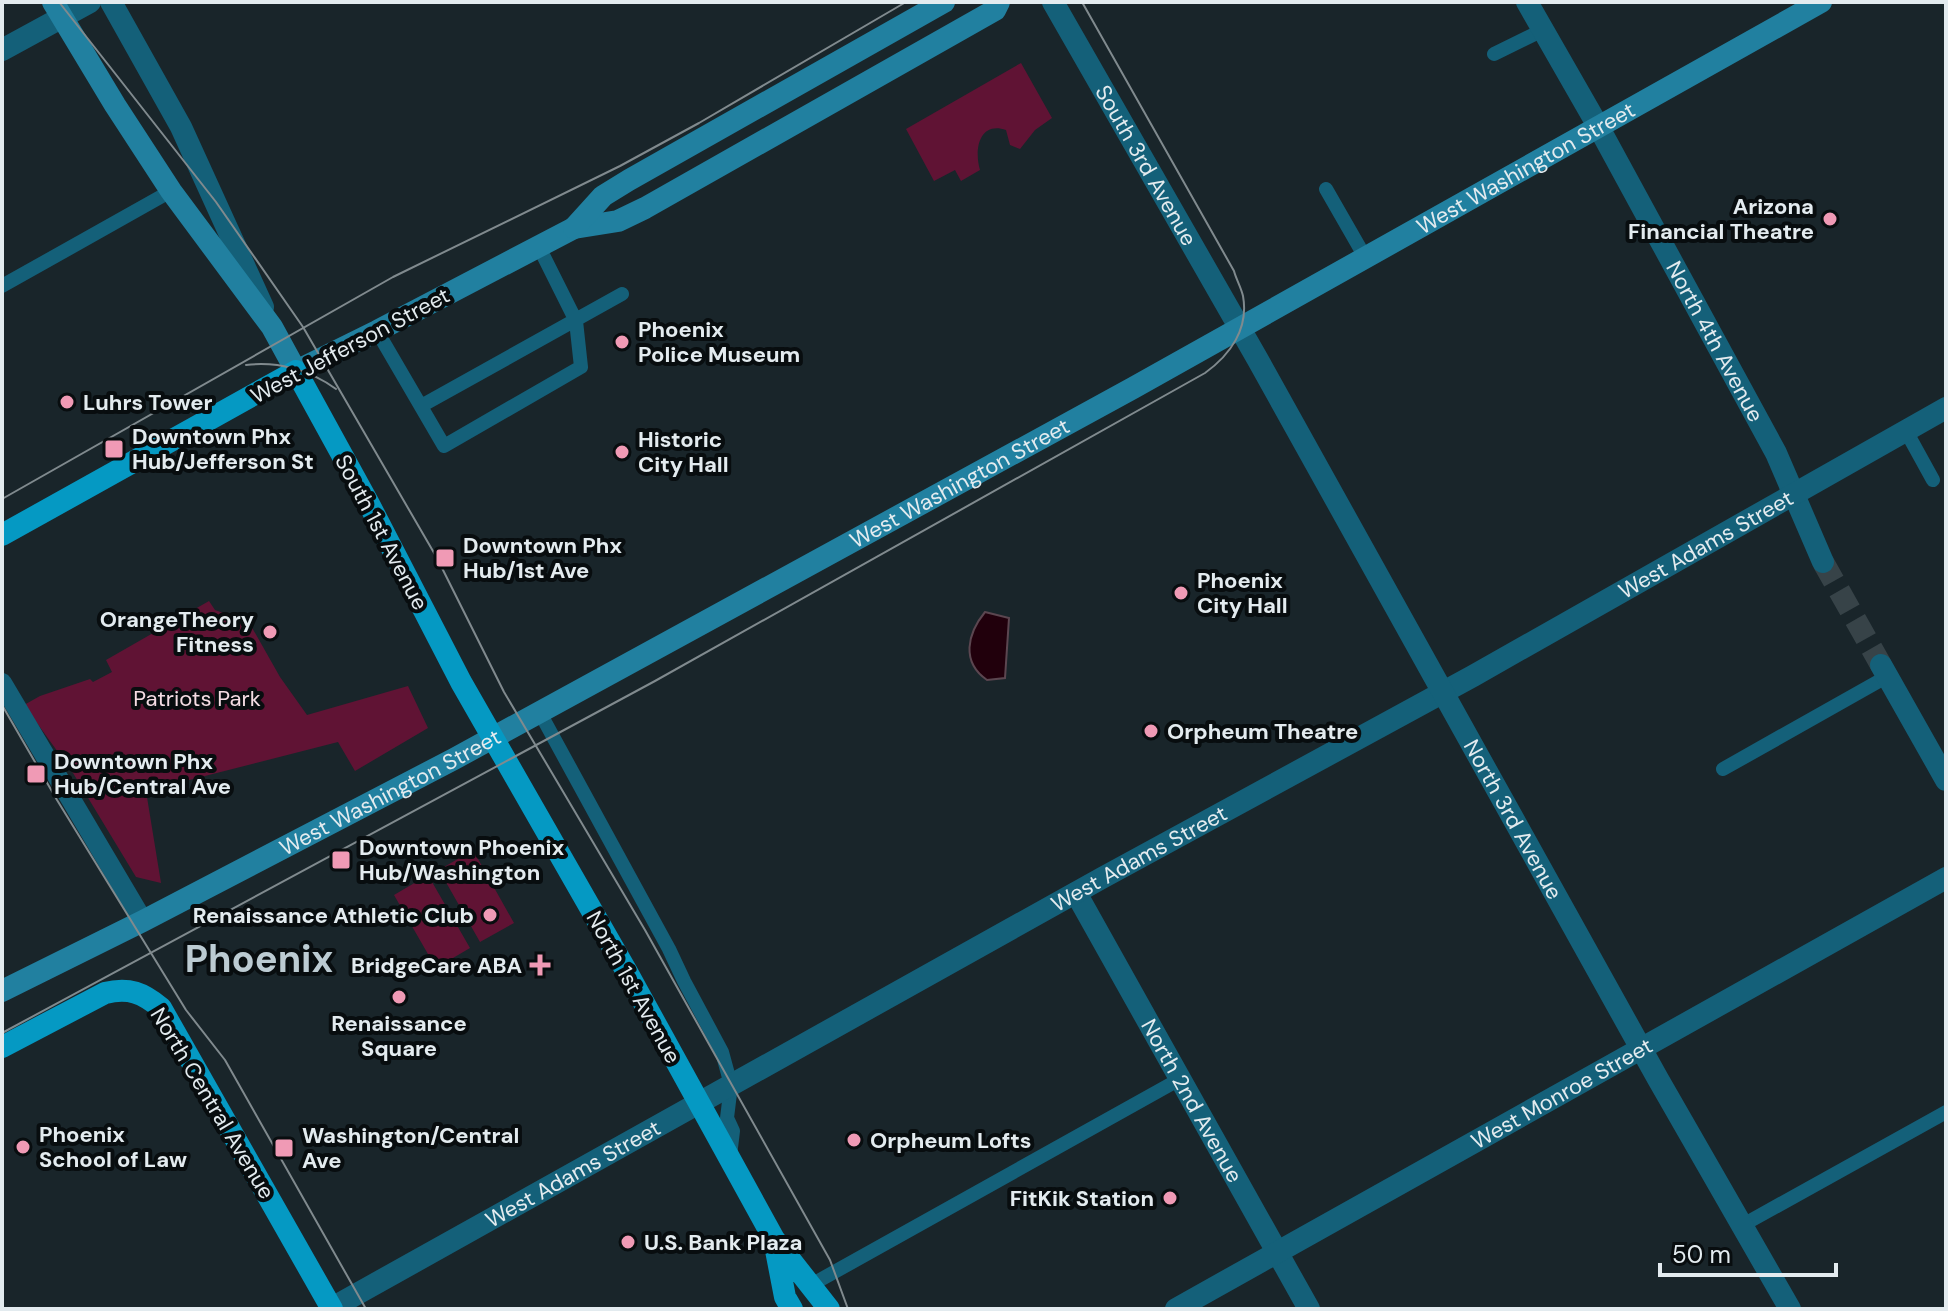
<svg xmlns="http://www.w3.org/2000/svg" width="1948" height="1311" font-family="'DM Sans',sans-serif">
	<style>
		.green { fill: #601334 }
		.water { fill: #21000c; stroke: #5b4650; stroke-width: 2 }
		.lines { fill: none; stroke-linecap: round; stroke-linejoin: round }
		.minor-tunnel { stroke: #374348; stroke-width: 22; stroke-dasharray: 22 11; stroke-linecap: butt }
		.service { stroke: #146079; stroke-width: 14 }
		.pedestrian { stroke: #146079; stroke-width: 20 }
		.minor { stroke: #146079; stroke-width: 22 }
		.tertiary { stroke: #146079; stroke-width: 22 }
		.secondary { stroke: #2180a0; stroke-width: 22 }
		.primary { stroke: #0599c3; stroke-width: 22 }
		.tram { stroke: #808a8e; stroke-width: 2 }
		.poi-dot { fill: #f09ab5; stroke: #080d0f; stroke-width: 3 }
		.labels { text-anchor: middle; stroke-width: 8; stroke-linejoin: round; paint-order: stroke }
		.street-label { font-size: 22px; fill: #e3ebef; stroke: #080d0f }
		.poi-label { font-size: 22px; font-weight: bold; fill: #e3ebef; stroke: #080d0f; text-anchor: start }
		.park-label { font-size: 22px; fill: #f5dce3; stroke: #080d0f }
		.town-label { font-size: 38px; font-weight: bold; fill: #bccbd2; stroke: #080d0f }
	</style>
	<rect width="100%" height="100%" fill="#19252a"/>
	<path class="green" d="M 1021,63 L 1052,118 L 1035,130 L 1020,149 L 1010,145 L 1006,130 C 979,121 974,150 980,170 L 961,181 L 955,170 L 934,181 L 906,129 Z
		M 209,601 L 215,610 L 240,619 L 246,617 L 280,677 L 307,715 L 408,686 L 428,728 L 355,771 L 338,742 L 146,791 L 161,883 L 136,877 L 73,773 L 24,705 L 40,696 L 90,679 L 93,682 L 112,672 L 106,660 Z
		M 473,850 L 514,923 L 480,942 L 439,870 Z
		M 428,875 L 470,948 L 436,968 L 394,895 Z"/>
	<path class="water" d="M 985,612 L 1009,618 L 1005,678 L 987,680 C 961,662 967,634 985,612 Z"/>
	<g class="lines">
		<path class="minor-tunnel" d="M 1823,562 L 1881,665"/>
		<path class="service" d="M 1494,54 L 1543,30
			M 1326,189 L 1365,257
			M 2,286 L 171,191
			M 377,331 L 444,446 L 581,367 L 576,321 L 538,245
			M 421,406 L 622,294
			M 1906,431 L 1933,480
			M 539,711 L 669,949 L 684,981 L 722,1052 L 731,1085 L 727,1118 L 733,1131 L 730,1156
			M 1723,769 L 1888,676
			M 1741,1226 L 1946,1112
			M 811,1285 L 1180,1079"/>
		<path class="pedestrian" d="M 2,683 L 143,921"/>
		<g class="minor">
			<path d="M 111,2 L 181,127 L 263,307"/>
			<path id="s1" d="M 1527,2 L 1598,126 L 1776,453 L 1823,562"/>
			<path d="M 2,50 L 90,2"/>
			<path d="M 1881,665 L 1946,780"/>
			<path id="s2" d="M 1076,893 L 1309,1309"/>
			<path id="s3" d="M 330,1309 L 1102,878 L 1473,676 L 1946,408"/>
			<path id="s4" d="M 1176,1309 L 1946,878"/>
		</g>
		<path class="tertiary" id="s5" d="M 1053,2 L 1258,360 L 1658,1079 L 1790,1309"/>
		<g class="secondary">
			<path d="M 53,2 L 115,105 L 171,191 L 272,327 L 296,371 L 377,331 L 574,228 L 618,221 L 645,208 L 995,10 L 999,2"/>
			<path d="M 574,228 L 603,196 L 629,180 L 944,2"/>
			<path id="s6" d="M 2,991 L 143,921 L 454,759 L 1133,388 L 1821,2"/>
		</g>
		<path class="primary" d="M 2,535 L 296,371 L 369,504 L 461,682 L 627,972 L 774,1239 L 829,1309
			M 2,1047 L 105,993 C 129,987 143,993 161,1008 L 332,1309
			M 774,1240 L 785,1297 L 792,1309"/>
		<path class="tram" d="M 59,2 L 216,202 L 303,327 L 437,558 L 504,692 L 645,930 L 830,1260 L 848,1309
			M 246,365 C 278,361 310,370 336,389
			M 2,499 L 393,277 L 620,166 L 699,123 L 906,2
			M 2,705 L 57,800 L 186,1010 L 225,1060 L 366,1309
			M 2,1033 L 655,681 L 1205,373 C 1230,355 1249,329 1243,296 C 1241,287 1236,279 1234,271 L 1082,2"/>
	</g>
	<g class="poi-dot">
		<circle cx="1830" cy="219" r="8"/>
		<circle cx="622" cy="342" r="8"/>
		<circle cx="67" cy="402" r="8"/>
		<rect x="104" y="439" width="20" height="20" rx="4"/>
		<circle cx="622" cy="452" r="8"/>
		<rect x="435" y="548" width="20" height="20" rx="4"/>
		<circle cx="1181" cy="593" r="8"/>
		<circle cx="270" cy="632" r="8"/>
		<circle cx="1151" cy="731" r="8"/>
		<rect x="26" y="764" width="20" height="20" rx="4"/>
		<rect x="331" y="850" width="20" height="20" rx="4"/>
		<circle cx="490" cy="915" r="8"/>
		<path d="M536 953h8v8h8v8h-8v8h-8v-8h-8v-8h8z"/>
		<circle cx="399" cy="997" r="8"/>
		<circle cx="854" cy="1140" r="8"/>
		<circle cx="23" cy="1147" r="8"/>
		<rect x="274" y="1138" width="20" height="20" rx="4"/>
		<circle cx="1170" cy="1198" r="8"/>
		<circle cx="628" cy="1242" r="8"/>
	</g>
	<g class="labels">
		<g class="street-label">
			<text dy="8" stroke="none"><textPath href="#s5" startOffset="188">South 3rd Avenue</textPath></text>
			<text dy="8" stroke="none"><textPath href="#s6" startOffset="1732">West Washington Street</textPath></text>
			<text dy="8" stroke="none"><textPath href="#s1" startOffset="388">North 4th Avenue</textPath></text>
			<text transform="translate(350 345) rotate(-28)" y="8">West Jefferson Street</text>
			<text dy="8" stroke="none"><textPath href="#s6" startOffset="1084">West Washington Street</textPath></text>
			<text transform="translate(382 532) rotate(62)" y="8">South 1st Avenue</text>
			<text dy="8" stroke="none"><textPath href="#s3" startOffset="1574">West Adams Street</textPath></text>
			<text dy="8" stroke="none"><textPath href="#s6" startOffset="436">West Washington Street</textPath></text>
			<text dy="8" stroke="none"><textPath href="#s5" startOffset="938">North 3rd Avenue</textPath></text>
			<text dy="8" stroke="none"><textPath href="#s3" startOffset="926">West Adams Street</textPath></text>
			<text transform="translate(634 987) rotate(61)" y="8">North 1st Avenue</text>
			<text dy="8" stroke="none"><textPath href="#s4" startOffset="442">West Monroe Street</textPath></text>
			<text dy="8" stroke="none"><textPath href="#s2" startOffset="238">North 2nd Avenue</textPath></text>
			<text transform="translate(213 1103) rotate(59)" y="8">North Central Avenue</text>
			<text dy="8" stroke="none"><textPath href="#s3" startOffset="278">West Adams Street</textPath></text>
		</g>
		<g class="poi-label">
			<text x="1814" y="214" text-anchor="end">Arizona<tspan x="1814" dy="25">Financial Theatre</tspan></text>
			<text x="638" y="337">Phoenix<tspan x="638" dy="25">Police Museum</tspan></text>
			<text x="83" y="410">Luhrs Tower</text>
			<text x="132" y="444">Downtown Phx<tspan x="132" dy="25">Hub/Jefferson St</tspan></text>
			<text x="638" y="447">Historic<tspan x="638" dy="25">City Hall</tspan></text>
			<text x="463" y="553">Downtown Phx<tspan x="463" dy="25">Hub/1st Ave</tspan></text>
			<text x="1197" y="588">Phoenix<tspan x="1197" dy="25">City Hall</tspan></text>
			<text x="254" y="627" text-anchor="end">OrangeTheory<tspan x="254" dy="25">Fitness</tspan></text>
			<text x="1167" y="739">Orpheum Theatre</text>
			<text x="54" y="769">Downtown Phx<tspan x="54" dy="25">Hub/Central Ave</tspan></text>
			<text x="359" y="855">Downtown Phoenix<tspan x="359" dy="25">Hub/Washington</tspan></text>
			<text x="474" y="923" text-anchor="end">Renaissance Athletic Club</text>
			<text x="522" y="973" text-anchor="end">BridgeCare ABA</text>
			<text x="399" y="1031" text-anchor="middle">Renaissance<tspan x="399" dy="25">Square</tspan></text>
			<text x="39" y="1142">Phoenix<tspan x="39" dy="25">School of Law</tspan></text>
			<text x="302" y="1143">Washington/Central<tspan x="302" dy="25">Ave</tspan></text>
			<text x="870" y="1148">Orpheum Lofts</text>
			<text x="1154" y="1206" text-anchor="end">FitKik Station</text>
			<text x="644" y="1250">U.S. Bank Plaza</text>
		</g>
		<g class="park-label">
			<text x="197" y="706">Patriots Park</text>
		</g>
		<g class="town-label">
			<text x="259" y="972">Phoenix</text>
		</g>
	</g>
	<rect width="1948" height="1311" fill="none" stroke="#e3ebef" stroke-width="8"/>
	<path d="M1660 1263v12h176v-12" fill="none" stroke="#e3ebef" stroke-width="4"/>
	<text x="1672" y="1263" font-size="24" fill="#e3ebef" stroke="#080d0f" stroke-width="6" paint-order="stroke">50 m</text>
</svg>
